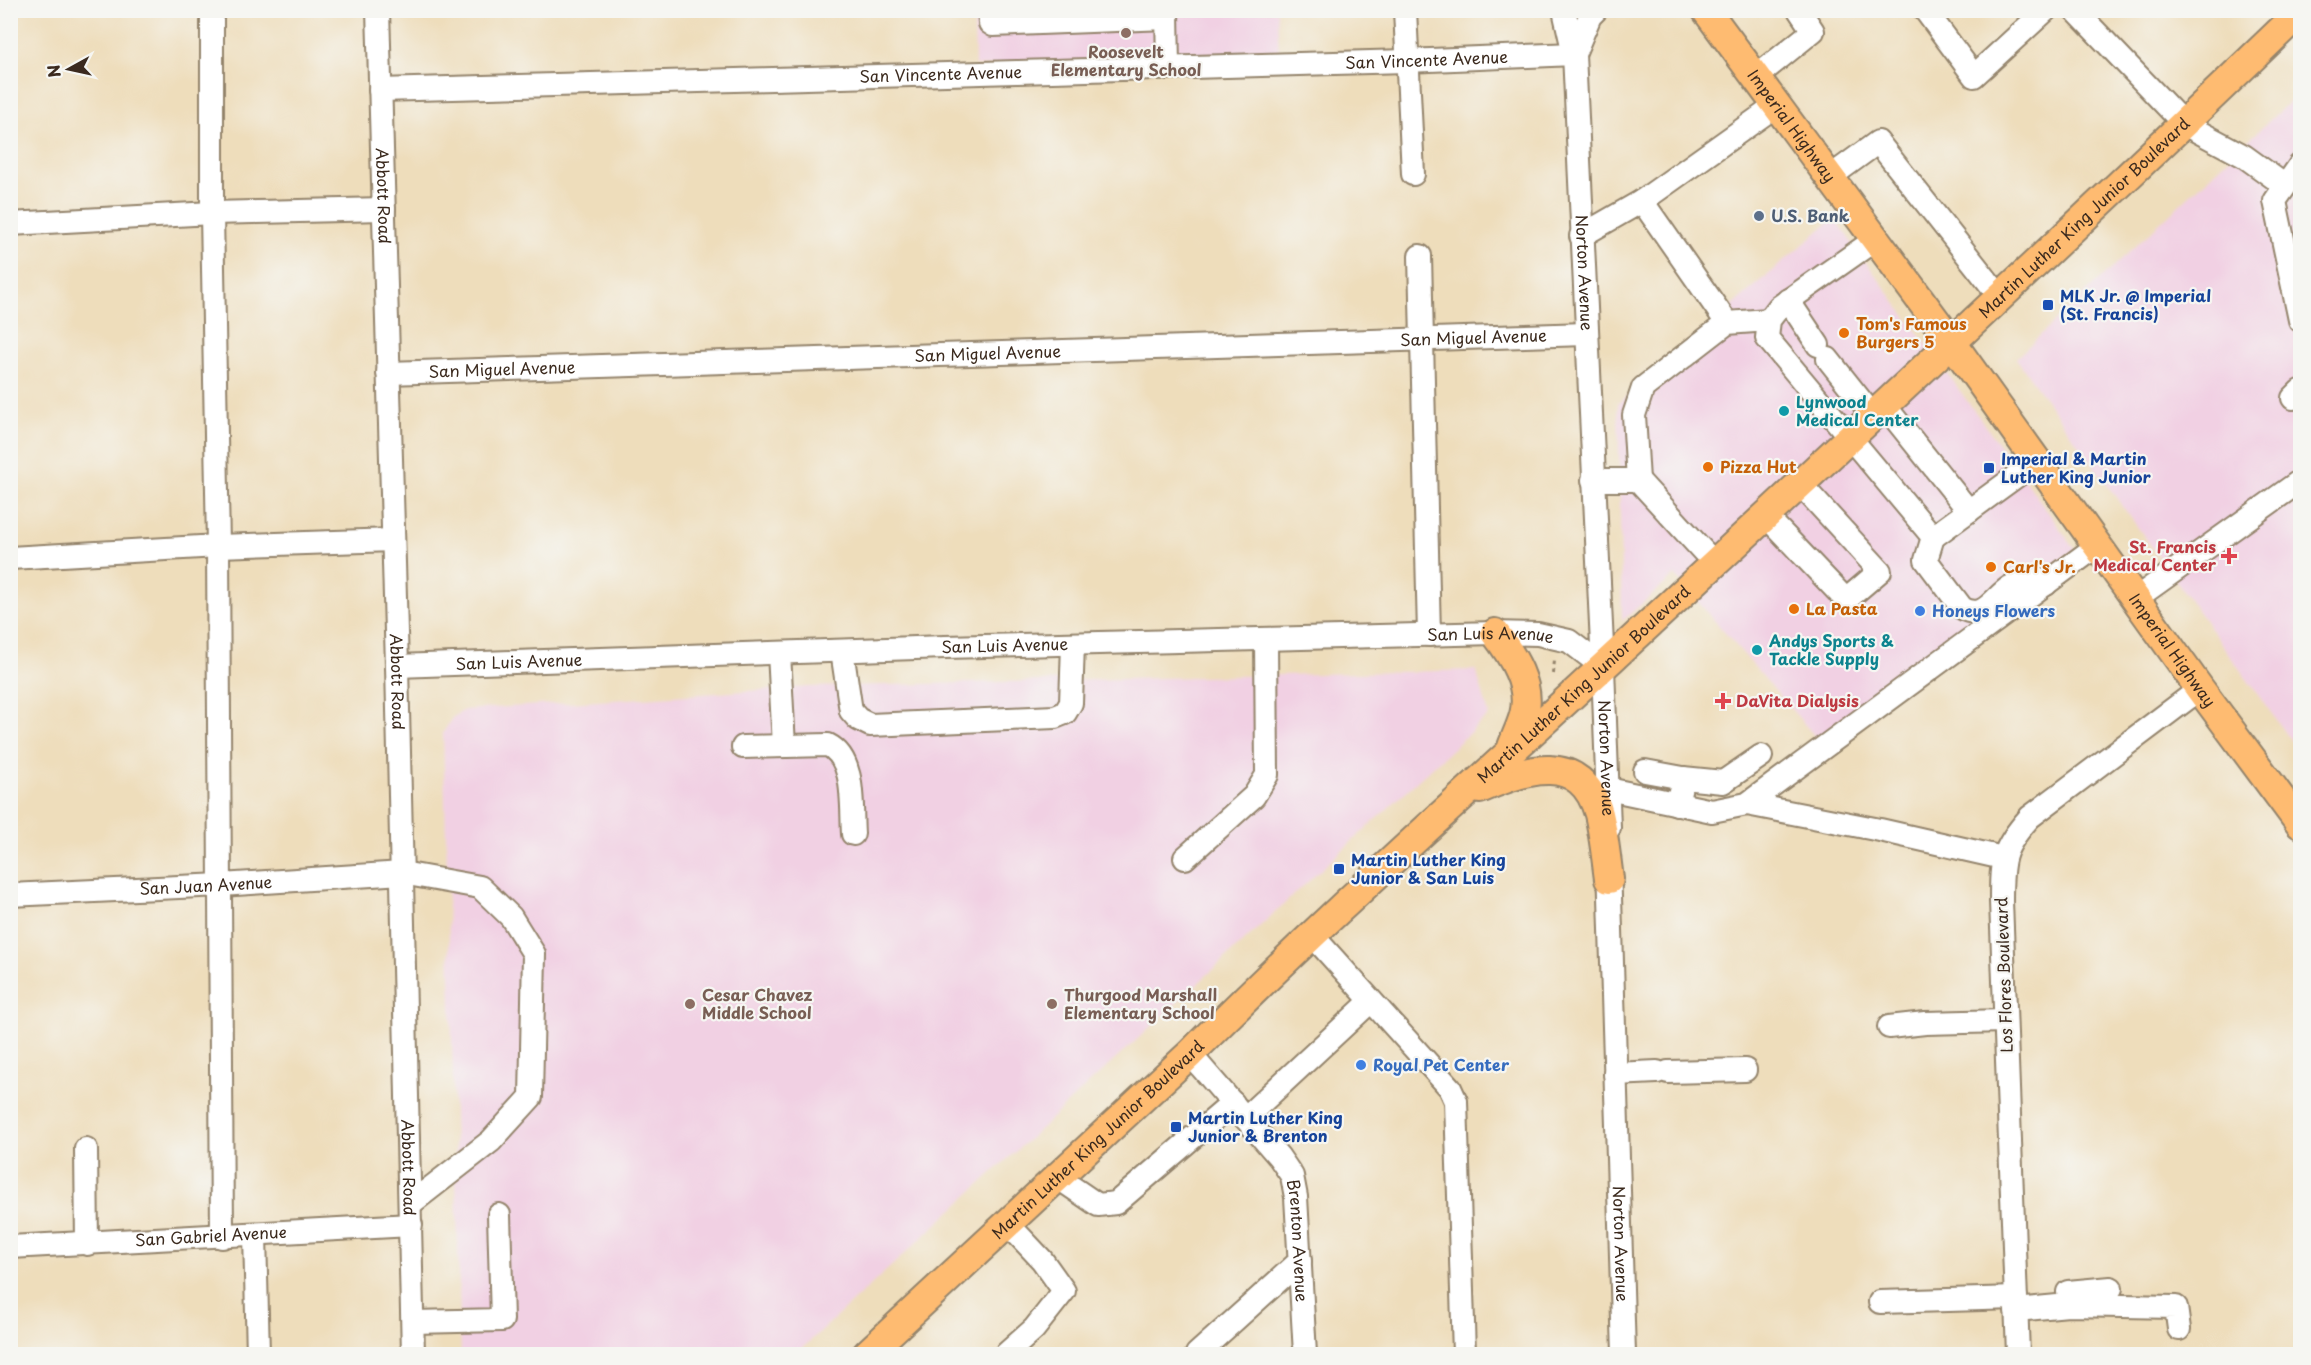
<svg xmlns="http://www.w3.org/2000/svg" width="2311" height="1365" font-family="'Playpen Sans',sans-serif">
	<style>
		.built { fill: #f1d0e3 }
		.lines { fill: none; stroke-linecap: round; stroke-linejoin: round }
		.minor-casing { stroke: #94846c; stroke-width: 26 }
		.major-casing { stroke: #94846c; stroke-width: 32 }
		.path { stroke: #94846c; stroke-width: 4; stroke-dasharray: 4.5 4.5; stroke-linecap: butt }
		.minor { stroke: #fff; stroke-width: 22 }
		.major { stroke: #febb71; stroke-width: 28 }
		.education-dot { fill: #8d6e63; stroke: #f6f6f2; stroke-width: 2 }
		.service-dot { fill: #5c6f8a; stroke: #f6f6f2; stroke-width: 2 }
		.transit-dot { fill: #1a4fb4; stroke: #f6f6f2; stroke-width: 2 }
		.food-dot { fill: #e8710a; stroke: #f6f6f2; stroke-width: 2 }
		.culture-dot { fill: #0f9aa8; stroke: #f6f6f2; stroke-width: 2 }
		.health-dot { fill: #e0444e; stroke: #f6f6f2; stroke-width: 2 }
		.shop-dot { fill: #3f7fe0; stroke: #f6f6f2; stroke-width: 2 }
		.labels { text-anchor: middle; stroke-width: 4.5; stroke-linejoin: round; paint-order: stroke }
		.education-label { font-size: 16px; font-weight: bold; fill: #785e54; stroke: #f6f6f2; text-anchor: start }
		.street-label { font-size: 16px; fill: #3b2a1e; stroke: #f6f6f2 }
		.service-label { font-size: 16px; font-weight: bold; fill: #4e5e75; stroke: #f6f6f2; text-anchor: start }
		.transit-label { font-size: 16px; font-weight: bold; fill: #164399; stroke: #f6f6f2; text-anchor: start }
		.food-label { font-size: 16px; font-weight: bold; fill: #c56008; stroke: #f6f6f2; text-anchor: start }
		.culture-label { font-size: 16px; font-weight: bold; fill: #0d838f; stroke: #f6f6f2; text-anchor: start }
		.health-label { font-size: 16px; font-weight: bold; fill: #be3a42; stroke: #f6f6f2; text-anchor: end }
		.shop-label { font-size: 16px; font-weight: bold; fill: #366cbe; stroke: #f6f6f2; text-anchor: start }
	</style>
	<rect width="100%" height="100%" fill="#f6f6f2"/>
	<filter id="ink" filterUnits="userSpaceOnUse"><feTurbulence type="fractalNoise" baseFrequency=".0167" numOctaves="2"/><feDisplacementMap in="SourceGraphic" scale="12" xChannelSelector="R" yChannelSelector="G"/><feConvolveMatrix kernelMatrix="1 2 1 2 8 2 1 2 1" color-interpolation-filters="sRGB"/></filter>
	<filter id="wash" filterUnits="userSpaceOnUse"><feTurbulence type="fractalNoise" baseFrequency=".008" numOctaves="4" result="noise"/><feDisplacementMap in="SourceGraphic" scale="24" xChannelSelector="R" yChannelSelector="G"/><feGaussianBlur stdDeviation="1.35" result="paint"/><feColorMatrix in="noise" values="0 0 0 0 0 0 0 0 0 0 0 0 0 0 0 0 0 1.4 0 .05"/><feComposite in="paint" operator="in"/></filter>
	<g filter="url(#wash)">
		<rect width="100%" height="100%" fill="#edb"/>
		<path class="built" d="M 974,11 L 1277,11 L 1279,56 L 975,66 Z
			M 2300,92 L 2300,753 L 2016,358 Z
			M 1834,218 L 2075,549 L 1819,741 L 1675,575 L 1622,621 L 1618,404 Z
			M 1476,670 L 1489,715 L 796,1354 L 461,1354 L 443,733 L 452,718 L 464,710 L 809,687 Z"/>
	</g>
	<g filter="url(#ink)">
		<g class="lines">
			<defs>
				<g id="minor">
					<path d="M 212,10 L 212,213 L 218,546 L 222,1237"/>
					<path id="s1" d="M 378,10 L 397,666 L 413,1354"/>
					<path d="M 989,10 L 990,23 L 993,25 L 1167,18"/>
					<path d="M 1167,10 L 1168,68"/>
					<path d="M 1405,10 L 1413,174"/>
					<path id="s2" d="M 1564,10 L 1574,54 L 1603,667 L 1609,828"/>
					<path d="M 1925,10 L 1974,76 L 2046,10"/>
					<path d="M 2075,10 L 2184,124 L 2244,156 L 2284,185"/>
					<path d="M 1574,54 L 1590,16 L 1596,10"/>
					<path d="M 1756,77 L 1813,31 L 1799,10"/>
					<path id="s3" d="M 380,90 L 1406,61 L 1574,54"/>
					<path d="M 2300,165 L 2275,201 L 2300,320"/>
					<path d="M 1830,177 L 1878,142 L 2001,298"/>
					<path d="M 10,224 L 212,213 L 384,209"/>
					<path d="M 1581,236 L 1642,201"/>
					<path d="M 1876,239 L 1779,307 L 1769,320 L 1767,338 L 1933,537 L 2037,461"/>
					<path d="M 1420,256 L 1429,635"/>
					<path d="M 1788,300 L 1818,345"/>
					<path d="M 1727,323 L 1642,201 L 1777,105"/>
					<path d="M 1828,359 L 1874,417"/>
					<path id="s4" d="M 388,373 L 1586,334"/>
					<path d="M 2293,398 L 2300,391"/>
					<path d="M 1885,406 L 1969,511"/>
					<path d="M 1593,480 L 1638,480 L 1715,564"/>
					<path d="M 1638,480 L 1634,415 L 1643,388 L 1727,323 L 1769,320"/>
					<path d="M 1766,516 L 1846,600 L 1880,571 L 1801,485"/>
					<path d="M 1933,537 L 1926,560 L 1962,608 C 1984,621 1993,598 2010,587 C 2018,582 2028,580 2038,579 L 2046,584"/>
					<path d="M 10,558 L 218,546 L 393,540"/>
					<path d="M 2135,599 L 2300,481"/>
					<path d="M 842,651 L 851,711 L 858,719 L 870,725 L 1055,717 L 1065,713 L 1071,703 L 1073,644"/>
					<path d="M 779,653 L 784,746"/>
					<path id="s5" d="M 397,666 L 945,647 L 1495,633 L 1538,634 L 1569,641 L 1603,667"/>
					<path d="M 743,747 L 828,745 C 856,759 851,806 853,834"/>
					<path d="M 1645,771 L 1683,778"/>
					<path d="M 1608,789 L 1712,811 L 1747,804 L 2097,546"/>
					<path d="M 1677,804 L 1683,778 L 1723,782 L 1761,756"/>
					<path d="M 1747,804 L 1880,830 L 2003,858"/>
					<path d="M 1185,858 L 1254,796 L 1267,775 L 1266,639"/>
					<path id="s6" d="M 1609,864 L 1624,1354"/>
					<path id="s7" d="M 10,895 L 221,885 L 402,873 L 480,887 L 511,917 L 534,954 L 531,1097 L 491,1141 L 410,1204"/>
					<path d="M 1313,936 L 1450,1088 L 1456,1101 L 1464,1354"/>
					<path d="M 1889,1027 L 1925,1023 L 2005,1021"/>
					<path id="s8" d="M 1190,1054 L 1279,1157 L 1292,1176 L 1296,1197 L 1305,1354"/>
					<path d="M 1668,1072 L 1745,1070"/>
					<path d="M 1615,1074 L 1657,1072"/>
					<path d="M 1245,1118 L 1371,1001"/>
					<path d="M 86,1149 L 87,1244"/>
					<path d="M 1057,1177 L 1098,1205 L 1116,1203 L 1233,1103"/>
					<path d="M 255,1235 L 258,1354"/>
					<path id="s9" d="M 10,1247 L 411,1225"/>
					<path d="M 2068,1292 L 2111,1288"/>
					<path d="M 1880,1302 L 2016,1298"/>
					<path d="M 2016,1310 L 2068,1305 L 2176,1307 L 2179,1329"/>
					<path d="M 413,1322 L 502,1320 L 499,1215"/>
					<path d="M 1006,1354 L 1034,1329 L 1064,1291 L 1042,1260 L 1008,1224"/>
					<path d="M 1197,1354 L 1300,1261"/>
					<path d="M 2018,1354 L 2001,901 C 2001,860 2002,848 2030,817 L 2200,689"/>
				</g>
				<g id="major">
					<path id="s10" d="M 1706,10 L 1953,344 L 2200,689 L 2300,824"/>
					<path d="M 1495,633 C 1512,655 1532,685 1524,715 C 1521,726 1516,736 1512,747"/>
					<path d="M 1480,789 C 1525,769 1581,750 1599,814 C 1604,835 1606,858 1609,879"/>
					<path id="s11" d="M 867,1354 L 1190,1054 C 1328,915 1476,785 1620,651 C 1848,440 2076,228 2300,12"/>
				</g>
			</defs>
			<use href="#minor" class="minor-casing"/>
			<use href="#major" class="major-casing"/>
			<path class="path" d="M 1553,674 L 1554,659"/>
			<use href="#minor" class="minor"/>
			<use href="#major" class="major"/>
		</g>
	</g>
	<g class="education-dot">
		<circle cx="1126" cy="33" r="6"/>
		<circle cx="690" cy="1004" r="6"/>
		<circle cx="1052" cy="1004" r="6"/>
	</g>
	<circle class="service-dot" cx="1759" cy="216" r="6"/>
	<g class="transit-dot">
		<rect x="2042" y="299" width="12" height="12" rx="3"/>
		<rect x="1983" y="462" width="12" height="12" rx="3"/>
		<rect x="1333" y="863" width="12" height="12" rx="3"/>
		<rect x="1170" y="1121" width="12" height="12" rx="3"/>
	</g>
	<g class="food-dot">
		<circle cx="1844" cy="333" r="6"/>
		<circle cx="1708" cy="467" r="6"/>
		<circle cx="1991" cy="567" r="6"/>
		<circle cx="1794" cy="609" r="6"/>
	</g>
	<g class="culture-dot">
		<circle cx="1784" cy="411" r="6"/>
		<circle cx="1757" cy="650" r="6"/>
	</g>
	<g class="health-dot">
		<path d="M2226 547h6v6h6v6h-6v6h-6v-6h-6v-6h6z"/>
		<path d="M1720 692h6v6h6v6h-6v6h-6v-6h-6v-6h6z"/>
	</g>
	<g class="shop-dot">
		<circle cx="1920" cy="611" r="6"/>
		<circle cx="1361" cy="1065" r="6"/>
	</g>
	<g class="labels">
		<g class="education-label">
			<text x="1126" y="58" text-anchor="middle">Roosevelt<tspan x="1126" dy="18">Elementary School</tspan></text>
			<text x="702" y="1001">Cesar Chavez<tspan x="702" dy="18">Middle School</tspan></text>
			<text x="1064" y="1001">Thurgood Marshall<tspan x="1064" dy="18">Elementary School</tspan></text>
		</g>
		<g class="street-label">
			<text dy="6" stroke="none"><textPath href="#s3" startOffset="1047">San Vincente Avenue</textPath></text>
			<text dy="6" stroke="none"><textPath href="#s3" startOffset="561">San Vincente Avenue</textPath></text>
			<text dy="6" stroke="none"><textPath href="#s10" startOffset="144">Imperial Highway</textPath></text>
			<text dy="6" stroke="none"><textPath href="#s1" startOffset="186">Abbott Road</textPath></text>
			<text dy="6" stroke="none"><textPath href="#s11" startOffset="1665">Martin Luther King Junior Boulevard</textPath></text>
			<text dy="6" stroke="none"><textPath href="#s2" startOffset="264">Norton Avenue</textPath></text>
			<text dy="6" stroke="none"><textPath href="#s4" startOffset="1086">San Miguel Avenue</textPath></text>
			<text dy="6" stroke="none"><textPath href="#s4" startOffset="600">San Miguel Avenue</textPath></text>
			<text dy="6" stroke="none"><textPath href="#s4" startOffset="114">San Miguel Avenue</textPath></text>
			<text dy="6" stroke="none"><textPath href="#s5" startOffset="1094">San Luis Avenue</textPath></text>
			<text dy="6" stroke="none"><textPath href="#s5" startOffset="608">San Luis Avenue</textPath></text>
			<text dy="6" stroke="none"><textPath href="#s10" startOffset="792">Imperial Highway</textPath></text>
			<text dy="6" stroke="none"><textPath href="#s5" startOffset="122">San Luis Avenue</textPath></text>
			<text dy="6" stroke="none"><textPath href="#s1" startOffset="672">Abbott Road</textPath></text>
			<text dy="6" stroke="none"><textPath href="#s11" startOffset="981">Martin Luther King Junior Boulevard</textPath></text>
			<text dy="6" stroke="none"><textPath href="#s2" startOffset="750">Norton Avenue</textPath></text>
			<text dy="6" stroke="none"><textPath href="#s7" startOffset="196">San Juan Avenue</textPath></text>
			<text transform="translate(2004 975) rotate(-92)" y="6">Los Flores Boulevard</text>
			<text dy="6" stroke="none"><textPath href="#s11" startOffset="315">Martin Luther King Junior Boulevard</textPath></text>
			<text dy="6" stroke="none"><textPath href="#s1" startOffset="1158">Abbott Road</textPath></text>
			<text dy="6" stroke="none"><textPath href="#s9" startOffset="201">San Gabriel Avenue</textPath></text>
			<text dy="6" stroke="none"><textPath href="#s8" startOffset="224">Brenton Avenue</textPath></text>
			<text dy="6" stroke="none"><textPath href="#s6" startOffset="380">Norton Avenue</textPath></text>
		</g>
		<g class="service-label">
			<text x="1771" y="222">U.S. Bank</text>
		</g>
		<g class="transit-label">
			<text x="2060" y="302">MLK Jr. @ Imperial<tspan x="2060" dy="18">(St. Francis)</tspan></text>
			<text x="2001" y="465">Imperial &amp; Martin<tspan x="2001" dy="18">Luther King Junior</tspan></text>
			<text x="1351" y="866">Martin Luther King<tspan x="1351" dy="18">Junior &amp; San Luis</tspan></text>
			<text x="1188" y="1124">Martin Luther King<tspan x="1188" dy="18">Junior &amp; Brenton</tspan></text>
		</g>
		<g class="food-label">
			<text x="1856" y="330">Tom's Famous<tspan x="1856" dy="18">Burgers 5</tspan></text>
			<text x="1720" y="473">Pizza Hut</text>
			<text x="2003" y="573">Carl's Jr.</text>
			<text x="1806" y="615">La Pasta</text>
		</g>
		<g class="culture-label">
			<text x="1796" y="408">Lynwood<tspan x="1796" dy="18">Medical Center</tspan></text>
			<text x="1769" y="647">Andys Sports &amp;<tspan x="1769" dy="18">Tackle Supply</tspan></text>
		</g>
		<g class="health-label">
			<text x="2216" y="553">St. Francis<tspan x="2216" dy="18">Medical Center</tspan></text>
			<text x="1736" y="707" text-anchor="start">DaVita Dialysis</text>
		</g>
		<g class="shop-label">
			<text x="1932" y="617">Honeys Flowers</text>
			<text x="1373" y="1071">Royal Pet Center</text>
		</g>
	</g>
	<rect width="2311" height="1365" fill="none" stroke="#f6f6f2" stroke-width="36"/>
	<g transform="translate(69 69) rotate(262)" stroke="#f6f6f2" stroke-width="4.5" paint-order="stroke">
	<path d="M0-4.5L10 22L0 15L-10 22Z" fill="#3b2a1e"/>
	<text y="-9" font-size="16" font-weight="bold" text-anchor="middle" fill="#3b2a1e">N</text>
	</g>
</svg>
